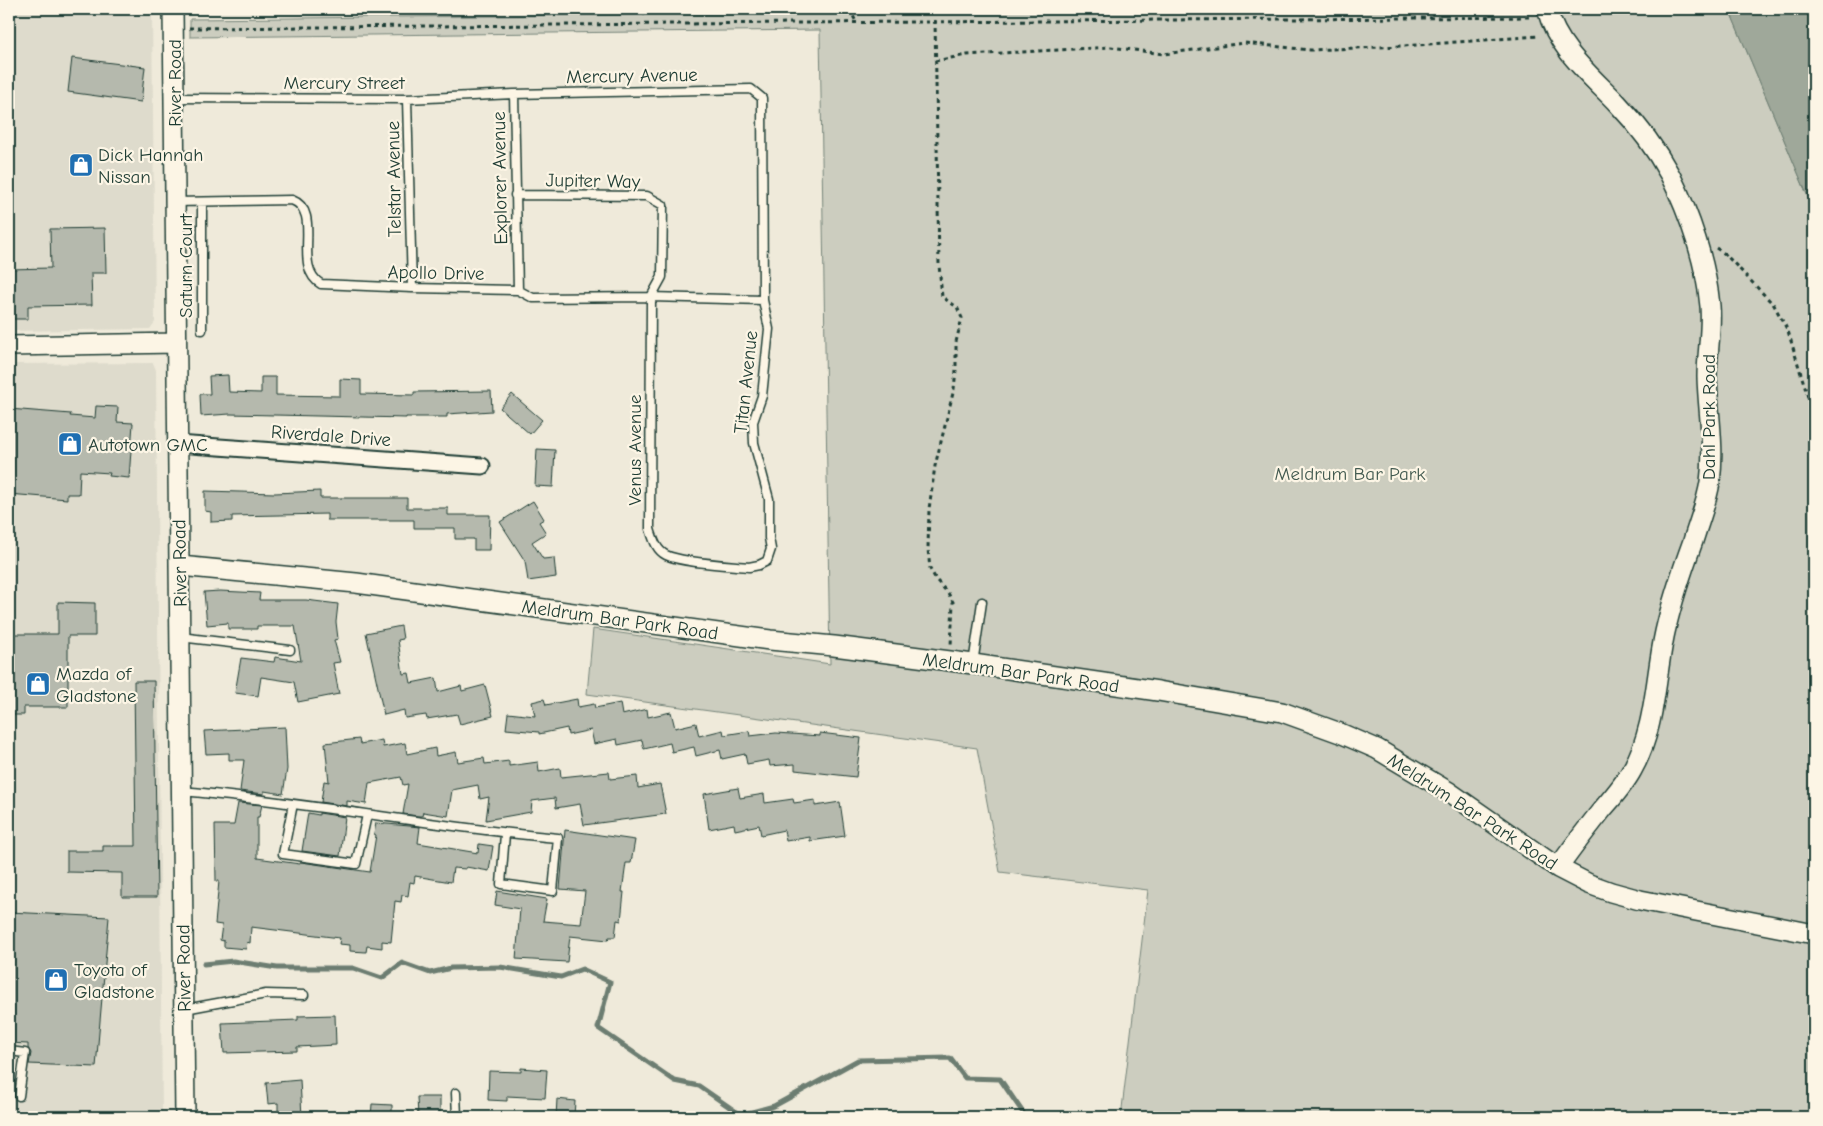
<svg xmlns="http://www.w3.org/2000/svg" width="1823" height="1126" font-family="'Comic Neue',sans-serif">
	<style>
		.built { fill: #dedbcc }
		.green { fill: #cccdbf; stroke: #76857a }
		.water { fill: #9fa89a; stroke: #6c7d71 }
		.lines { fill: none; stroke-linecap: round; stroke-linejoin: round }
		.stream { stroke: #6c7d71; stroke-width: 5 }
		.building { fill: #b5b9ad; stroke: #1f3d34 }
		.service-casing { stroke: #1f3d34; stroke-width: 11 }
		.minor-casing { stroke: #1f3d34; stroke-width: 19 }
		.tertiary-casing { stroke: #1f3d34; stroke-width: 22 }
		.path { stroke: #1f3d34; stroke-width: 3; stroke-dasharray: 4 4; stroke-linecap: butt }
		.service { stroke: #fcf5e5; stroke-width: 8 }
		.minor { stroke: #fcf5e5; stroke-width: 15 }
		.tertiary { stroke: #fcf5e5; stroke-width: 19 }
		.labels { text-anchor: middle; stroke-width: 4.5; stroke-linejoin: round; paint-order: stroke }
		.street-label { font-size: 19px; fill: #1f3d34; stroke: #fcf5e5 }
		.poi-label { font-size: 19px; fill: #1f3d34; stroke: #fcf5e5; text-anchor: start }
		.park-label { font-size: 19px; fill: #425a50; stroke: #fcf5e5 }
	</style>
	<rect width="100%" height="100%" fill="#efeada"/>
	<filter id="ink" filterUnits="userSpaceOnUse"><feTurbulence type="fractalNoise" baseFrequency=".02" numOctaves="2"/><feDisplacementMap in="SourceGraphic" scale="10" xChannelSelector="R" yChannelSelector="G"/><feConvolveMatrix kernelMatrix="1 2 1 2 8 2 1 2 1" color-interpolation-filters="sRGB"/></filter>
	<g filter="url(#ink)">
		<path class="built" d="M 9,9 L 152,9 L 155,322 L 150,329 L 9,331 Z
			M 153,363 L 156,370 L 162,1117 L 9,1117 L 9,364 Z"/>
		<path class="green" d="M 899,9 L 1729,9 L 1814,211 L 1814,1117 L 1121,1117 L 1148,890 L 1000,872 L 977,748 L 587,694 L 593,629 L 830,664 L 820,30 L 190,37 L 190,19 L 899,12 Z"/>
		<path class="water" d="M 1729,9 L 1814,9 L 1814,211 Z"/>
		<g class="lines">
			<path class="stream" d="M 204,964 L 233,961 L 277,968 L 353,968 L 382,978 L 402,963 L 430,973 L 451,968 L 500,967 L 561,977 L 582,969 L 610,982 L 598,1028 L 675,1081 L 699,1086 L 741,1115 L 774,1106 L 858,1060 L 950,1058 L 965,1078 L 1000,1079 L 1026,1117"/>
		</g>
		<path class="building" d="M 72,58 L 145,67 L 141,102 L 68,92 Z
			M 105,228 L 106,273 L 91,273 L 92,305 L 28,306 L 28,319 L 9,319 L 9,269 L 51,268 L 50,229 Z
			M 228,375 L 229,392 L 261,393 L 261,377 L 276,377 L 276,395 L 340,396 L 340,379 L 361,380 L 361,394 L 414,395 L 414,392 L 491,391 L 492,411 L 447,414 L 447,417 L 406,417 L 406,418 L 230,414 L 201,416 L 200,394 L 210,394 L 209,376 Z
			M 512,394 L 542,420 L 530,434 L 500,408 Z
			M 96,406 L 118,407 L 117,422 L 133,423 L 129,478 L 109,476 L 110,473 L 80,471 L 79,494 L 67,494 L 67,499 L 9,494 L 9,409 L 71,414 L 70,416 L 95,418 Z
			M 537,449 L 555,450 L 553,487 L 535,486 Z
			M 205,491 L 275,493 L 320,491 L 320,498 L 407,498 L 407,508 L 448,508 L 448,515 L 490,515 L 489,550 L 474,550 L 474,539 L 455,539 L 455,528 L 414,528 L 414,520 L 327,520 L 327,514 L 232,516 L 232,521 L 211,522 L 211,512 L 205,511 Z
			M 533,501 L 544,519 L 539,522 L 546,533 L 532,542 L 543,559 L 554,558 L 556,577 L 528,581 L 525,561 L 500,522 Z
			M 220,591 L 260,593 L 259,600 L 306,600 L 338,604 L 336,622 L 338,639 L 334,640 L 340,662 L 333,663 L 339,694 L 298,702 L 294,682 L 261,677 L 258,696 L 235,693 L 241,658 L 274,662 L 275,657 L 301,661 L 295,626 L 257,626 L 257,629 L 228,629 L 228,623 L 207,625 L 204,592 Z
			M 58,602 L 95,603 L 95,636 L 68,636 L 68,707 L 24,707 L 24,715 L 9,715 L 9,634 L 58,634 Z
			M 401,626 L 403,639 L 398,640 L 403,674 L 409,673 L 411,683 L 436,678 L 438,692 L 461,686 L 462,691 L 485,685 L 493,716 L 460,724 L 457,714 L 427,719 L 426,715 L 405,718 L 404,710 L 384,715 L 366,633 Z
			M 134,681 L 154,681 L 157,897 L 122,897 L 122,873 L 67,872 L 67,851 L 103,851 L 103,846 L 136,846 Z
			M 544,699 L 546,705 L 577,699 L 578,707 L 594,704 L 595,708 L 620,703 L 622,715 L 647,709 L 648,717 L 671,712 L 675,728 L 696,723 L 699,736 L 723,730 L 724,735 L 749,731 L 750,736 L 776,733 L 820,736 L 820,733 L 861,738 L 856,777 L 795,770 L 795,764 L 770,766 L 769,760 L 747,764 L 745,754 L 722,759 L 720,750 L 696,756 L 694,747 L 672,752 L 670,743 L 644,749 L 642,740 L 618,745 L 617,739 L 594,744 L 591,730 L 568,735 L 567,728 L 539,734 L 539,732 L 506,729 L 508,713 L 535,716 L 532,702 Z
			M 285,727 L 287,769 L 283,794 L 264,791 L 264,794 L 240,791 L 244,760 L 229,760 L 229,753 L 206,754 L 204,731 Z
			M 359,739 L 360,744 L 382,740 L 383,747 L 405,743 L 407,754 L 435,748 L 436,756 L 456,752 L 458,762 L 484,758 L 485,764 L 509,761 L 509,766 L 538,762 L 539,772 L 560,768 L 561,777 L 609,772 L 610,779 L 637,776 L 638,788 L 660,784 L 666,814 L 584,825 L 580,804 L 556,808 L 555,798 L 532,801 L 531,812 L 486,820 L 489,797 L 480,799 L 478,785 L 452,790 L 448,816 L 423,812 L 422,816 L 418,816 L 403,814 L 408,784 L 403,785 L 401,777 L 369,783 L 366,804 L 347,801 L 347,806 L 321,802 L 324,781 L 329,782 L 325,743 Z
			M 738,788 L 740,798 L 764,794 L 765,803 L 793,799 L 794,803 L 815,800 L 815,806 L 840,802 L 845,836 L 810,841 L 810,837 L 786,841 L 784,830 L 761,835 L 759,825 L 735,830 L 734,824 L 709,829 L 704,794 Z
			M 238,803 L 262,805 L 259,817 L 257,817 L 257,858 L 300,864 L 301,862 L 370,872 L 376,835 L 374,834 L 376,823 L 420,827 L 418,843 L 478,853 L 479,844 L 493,846 L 489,871 L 466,867 L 466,869 L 453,868 L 451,882 L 415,876 L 414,883 L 410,882 L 408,896 L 402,895 L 401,902 L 395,901 L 391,942 L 382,941 L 382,948 L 367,946 L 366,952 L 350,951 L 350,945 L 339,944 L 340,938 L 251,927 L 250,943 L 247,942 L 246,949 L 224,947 L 224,941 L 220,940 L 222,925 L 215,924 L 219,881 L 216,881 L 215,825 L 234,825 Z
			M 308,813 L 319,815 L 319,813 L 345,817 L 340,856 L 302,851 Z
			M 565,830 L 635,840 L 631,863 L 626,863 L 622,892 L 624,892 L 621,921 L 617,920 L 615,937 L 609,937 L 608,940 L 570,936 L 567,962 L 516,959 L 520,909 L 495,905 L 497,891 L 547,899 L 543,921 L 581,924 L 585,891 L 560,889 Z
			M 9,912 L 109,917 L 96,1067 L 29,1064 L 31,1053 L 28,1048 L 28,1044 L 9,1043 Z
			M 335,1015 L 336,1045 L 297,1047 L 297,1051 L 224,1053 L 222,1023 L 298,1020 L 298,1016 Z
			M 521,1068 L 547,1070 L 545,1098 L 507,1096 L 507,1101 L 488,1100 L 489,1071 L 521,1072 Z
			M 300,1080 L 302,1117 L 278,1117 L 278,1103 L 268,1104 L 266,1083 Z
			M 417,1097 L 440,1097 L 440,1117 L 418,1117 Z
			M 557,1099 L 575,1101 L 574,1117 L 556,1117 Z
			M 372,1104 L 392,1105 L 392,1117 L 371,1117 Z"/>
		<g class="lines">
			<defs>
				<path id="service" d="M 514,94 L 518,290
					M 174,98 L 407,99 L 514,94 L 751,89 L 762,98 L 763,300 L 769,329 L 762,396 L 753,422 L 754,443 L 769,499 L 769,538 L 771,549 L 767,561 L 759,565 L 749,567 C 730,565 682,563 666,555 C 656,550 653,538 650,529 L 651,297 L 662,277 L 663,205 L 647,196 L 515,195
					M 407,99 L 412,288
					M 175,202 L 292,200 C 324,212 291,266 321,284 L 412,288 L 518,290 L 533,298 L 651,297 L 763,300
					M 202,202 L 202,330
					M 180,637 L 290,650
					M 973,664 L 982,602
					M 181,791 C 308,802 432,827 558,838 L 553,891 L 501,884 L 505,834
					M 293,804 L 283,854 L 356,864 L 367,815
					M 185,1009 L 266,994 L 304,995
					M 9,1051 L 25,1053 L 19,1096
					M 456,1093 L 457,1117"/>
				<path id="minor" d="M 177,444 L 482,466"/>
				<path id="tertiary" d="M 173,9 L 185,1117
					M 1547,9 C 1557,48 1590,75 1617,103 C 1637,124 1656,149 1670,175 C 1690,215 1706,263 1710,306 C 1712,330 1707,354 1707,377 C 1708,412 1715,447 1710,482 C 1707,502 1699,521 1693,541 C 1682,571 1672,601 1665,632 C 1655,677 1656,728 1632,770 C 1624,785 1612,798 1601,811 C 1586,830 1572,848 1558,868
					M 9,346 L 176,343
					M 180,566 L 356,583 L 770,640 L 834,646 L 973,664 L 1158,691 L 1282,712 L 1340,733 L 1377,749 L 1449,792 L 1558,868 L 1589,884 L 1611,892 L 1640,900 L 1814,934"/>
			</defs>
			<use href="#service" class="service-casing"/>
			<use href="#minor" class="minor-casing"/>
			<use href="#tertiary" class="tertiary-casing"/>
			<path class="path" d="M 850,9 L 856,22
				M 935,20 L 939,265 L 942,297 L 957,307 L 962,318 L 956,342 L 956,370 L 954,389 L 935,466 L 929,509 L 928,549 L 930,569 L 937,581 L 948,593 L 953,602 L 951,646
				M 189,28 L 1533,17
				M 935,61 L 967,55 L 1111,47 L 1164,54 L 1244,43 L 1310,50 L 1403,46 L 1539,36
				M 1716,248 L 1725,254 L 1774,305 L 1788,331 L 1814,417"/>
			<use href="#service" class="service"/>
			<use href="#minor" class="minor"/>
			<use href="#tertiary" class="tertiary"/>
		</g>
	</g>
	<defs>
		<symbol id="shop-square" viewBox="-11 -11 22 22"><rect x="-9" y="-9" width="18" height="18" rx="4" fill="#1f6fb2" stroke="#fcf5e5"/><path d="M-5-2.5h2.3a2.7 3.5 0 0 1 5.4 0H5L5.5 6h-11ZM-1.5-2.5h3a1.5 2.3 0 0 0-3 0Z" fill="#fff"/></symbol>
	</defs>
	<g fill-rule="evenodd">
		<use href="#shop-square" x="67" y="151" width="28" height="28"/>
		<use href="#shop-square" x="56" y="430" width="28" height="28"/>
		<use href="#shop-square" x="24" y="670" width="28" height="28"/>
		<use href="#shop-square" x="42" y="966" width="28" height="28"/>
	</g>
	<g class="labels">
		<g class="street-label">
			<text transform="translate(632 75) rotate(-1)" y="7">Mercury Avenue</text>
			<text x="344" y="89">Mercury Street</text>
			<text transform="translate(174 83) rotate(-90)" y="7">River Road</text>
			<text transform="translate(499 178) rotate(-91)" y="7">Explorer Avenue</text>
			<text transform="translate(393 179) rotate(-91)" y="7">Telstar Avenue</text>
			<text transform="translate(593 180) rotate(1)" y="7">Jupiter Way</text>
			<text transform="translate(185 266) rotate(-90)" y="7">Saturn Court</text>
			<text transform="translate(436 272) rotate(1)" y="7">Apollo Drive</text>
			<text transform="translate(745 382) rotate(-84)" y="7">Titan Avenue</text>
			<text transform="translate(1708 417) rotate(-90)" y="7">Dahl Park Road</text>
			<text transform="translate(331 435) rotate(4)" y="7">Riverdale Drive</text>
			<text transform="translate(634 450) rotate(-90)" y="7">Venus Avenue</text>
			<text transform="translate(179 563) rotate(-91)" y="7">River Road</text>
			<text transform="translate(620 619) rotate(8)" y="7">Meldrum Bar Park Road</text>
			<text transform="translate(1021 672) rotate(8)" y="7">Meldrum Bar Park Road</text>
			<text transform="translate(1473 811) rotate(33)" y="7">Meldrum Bar Park Road</text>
			<text transform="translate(183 968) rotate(-91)" y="7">River Road</text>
		</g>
		<g class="poi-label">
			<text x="98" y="161">Dick Hannah<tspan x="98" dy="22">Nissan</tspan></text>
			<text x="88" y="451">Autotown GMC</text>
			<text x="56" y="680">Mazda of<tspan x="56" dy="22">Gladstone</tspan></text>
			<text x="74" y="976">Toyota of<tspan x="74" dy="22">Gladstone</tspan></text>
		</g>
		<g class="park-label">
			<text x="1350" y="480">Meldrum Bar Park</text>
		</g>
	</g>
	<rect width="1823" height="1126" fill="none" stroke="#fcf5e5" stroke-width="30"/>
	<rect x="15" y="15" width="1793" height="1096" fill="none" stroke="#1f3d34" stroke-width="2" filter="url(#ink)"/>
</svg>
